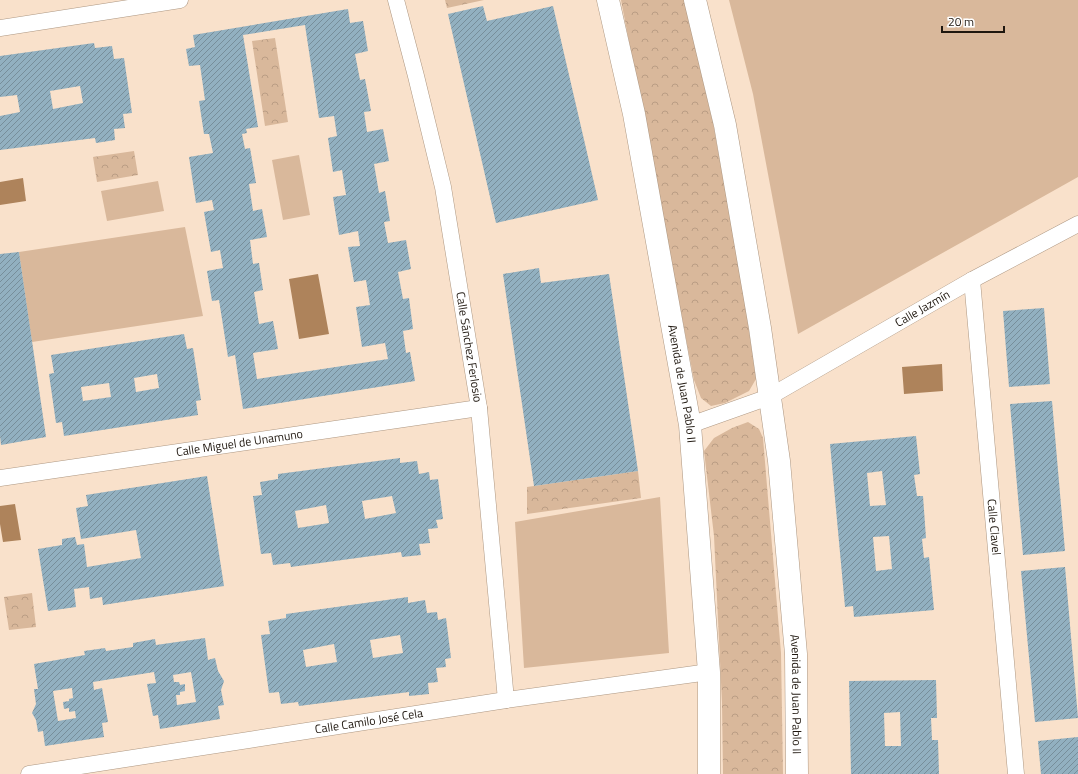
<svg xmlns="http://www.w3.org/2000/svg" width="1078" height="774" font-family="'Titillium Web',sans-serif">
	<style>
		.green { fill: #d9b89b }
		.park { fill: url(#park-crowns) }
		.water { fill: #ae835b }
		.building { fill: url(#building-hatch); fill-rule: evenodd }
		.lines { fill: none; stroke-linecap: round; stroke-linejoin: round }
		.street-casing { stroke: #ad9782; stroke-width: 17 }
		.secondary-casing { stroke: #ad9782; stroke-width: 23 }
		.street { stroke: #fff; stroke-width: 16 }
		.secondary { stroke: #fff; stroke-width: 22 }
		.labels { text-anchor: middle; stroke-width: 3; stroke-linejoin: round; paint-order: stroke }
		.street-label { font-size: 12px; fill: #1f170f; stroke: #fff }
	</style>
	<defs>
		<pattern id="park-crowns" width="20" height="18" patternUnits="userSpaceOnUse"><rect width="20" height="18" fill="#d9b89b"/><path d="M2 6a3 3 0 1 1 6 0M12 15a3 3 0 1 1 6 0" fill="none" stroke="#ba9d84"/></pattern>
		<pattern id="building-hatch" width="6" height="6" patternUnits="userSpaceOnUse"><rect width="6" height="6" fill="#92b0c0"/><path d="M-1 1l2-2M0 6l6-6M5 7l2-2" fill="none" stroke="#778e9a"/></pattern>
	</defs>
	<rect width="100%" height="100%" fill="#f9e1cb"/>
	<path class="green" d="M 729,0 L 1078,0 L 1078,177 L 798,334 L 753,94 Z
		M 299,155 L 310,215 L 283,220 L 272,160 Z
		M 158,181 L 164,211 L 107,221 L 101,191 Z
		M 185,227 L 203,316 L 32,342 L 19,252 Z
		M 660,497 L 669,653 L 524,668 L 515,522 Z"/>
	<path class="park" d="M 445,0 L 484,0 L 447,8 Z
		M 621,0 L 684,0 L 713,123 L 743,289 L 756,379 L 749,391 L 725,403 L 711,406 L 701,398 L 694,380 Z
		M 275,38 L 288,122 L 265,126 L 252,41 Z
		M 134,151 L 138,175 L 97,182 L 93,157 Z
		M 748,422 L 759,429 L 763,438 L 781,653 L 783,774 L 723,774 L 722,703 L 714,536 L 704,451 L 714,438 L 732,428 Z
		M 638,471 L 641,498 L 527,514 L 527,487 Z
		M 32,593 L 36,627 L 9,630 L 4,597 Z"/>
	<path class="water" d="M 23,178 L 26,201 L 0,205 L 0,182 Z
		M 318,274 L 329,334 L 299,339 L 289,279 Z
		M 942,364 L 943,391 L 904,394 L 902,367 Z
		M 15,504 L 21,540 L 3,542 L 0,524 L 0,506 Z"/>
	<path class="building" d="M 483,6 L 487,21 L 553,6 L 598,200 L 496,223 L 448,14 Z
		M 348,9 L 350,23 L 363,21 L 368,51 L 355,54 L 360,80 L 365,79 L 371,111 L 364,112 L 367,132 L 383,129 L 389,161 L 374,164 L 379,193 L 385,191 L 390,221 L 384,222 L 388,243 L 406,240 L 411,269 L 398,272 L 403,299 L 409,298 L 413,329 L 403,331 L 406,353 L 410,352 L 415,381 L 243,409 L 235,355 L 228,357 L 219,300 L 212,301 L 207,271 L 223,268 L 220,250 L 211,252 L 204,212 L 214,210 L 212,200 L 196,203 L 189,157 L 213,153 L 209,134 L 204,134 L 199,101 L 205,100 L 200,65 L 189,66 L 186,49 L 195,47 L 193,35 ZM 305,25 L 319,118 L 334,116 L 337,136 L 328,138 L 333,172 L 342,170 L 346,195 L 333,197 L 339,235 L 358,231 L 360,246 L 348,247 L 354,282 L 366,280 L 370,305 L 356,307 L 362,347 L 385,343 L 388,359 L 257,379 L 253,353 L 278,349 L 273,321 L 259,324 L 254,292 L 263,290 L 259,263 L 253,264 L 250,240 L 267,237 L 262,209 L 253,211 L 249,184 L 256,183 L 250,148 L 245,149 L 242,134 L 247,133 L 246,129 L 258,127 L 243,35 Z
		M 94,43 L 95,48 L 112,46 L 114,59 L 124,58 L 132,113 L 123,114 L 125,128 L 114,129 L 115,140 L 96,143 L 95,138 L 0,150 L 0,116 L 20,112 L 17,95 L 0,97 L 0,56 ZM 80,86 L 83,103 L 53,109 L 50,91 Z
		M 19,252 L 46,437 L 1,445 L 0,436 L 0,254 Z
		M 539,268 L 541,283 L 609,274 L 638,471 L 534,486 L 503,274 Z
		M 1044,308 L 1050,384 L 1009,387 L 1003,311 Z
		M 184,334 L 187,349 L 193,348 L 201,400 L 196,401 L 198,415 L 64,436 L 62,422 L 56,423 L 49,374 L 54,373 L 51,355 ZM 157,374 L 159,388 L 136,392 L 134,378 ZM 109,383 L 111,397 L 83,401 L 81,387 Z
		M 1052,401 L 1065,551 L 1023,555 L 1010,404 Z
		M 916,436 L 920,474 L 914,475 L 917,496 L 923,496 L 926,538 L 922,539 L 924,558 L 929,557 L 934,610 L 854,617 L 853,606 L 845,607 L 830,444 ZM 882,471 L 886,505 L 870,506 L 867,473 ZM 889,536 L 892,569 L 876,571 L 873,537 Z
		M 400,458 L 400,463 L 417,461 L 419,474 L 429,472 L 430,480 L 438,479 L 443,519 L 436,520 L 438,528 L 428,529 L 430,543 L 419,544 L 421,555 L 402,557 L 401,552 L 291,567 L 290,563 L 273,565 L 271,553 L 261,554 L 253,496 L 262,495 L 260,482 L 278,479 L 278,474 ZM 392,496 L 396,513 L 365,519 L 362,501 ZM 326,505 L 329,523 L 298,528 L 295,511 Z
		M 207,476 L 224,586 L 103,605 L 102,597 L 90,599 L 89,587 L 74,589 L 76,607 L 48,611 L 38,549 L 62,545 L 62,539 L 75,537 L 77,545 L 84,544 L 87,567 L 141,558 L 136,530 L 81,539 L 76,508 L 88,506 L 86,495 Z
		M 1065,567 L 1078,718 L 1035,722 L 1021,571 Z
		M 408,597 L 408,603 L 425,600 L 427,613 L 437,612 L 438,620 L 446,618 L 451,658 L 445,659 L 446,667 L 436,668 L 438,682 L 428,683 L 429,694 L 409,696 L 409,692 L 299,706 L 298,702 L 281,704 L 279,692 L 269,693 L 261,635 L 270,634 L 268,621 L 286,618 L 286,614 ZM 400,635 L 403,653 L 373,658 L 370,640 ZM 334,644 L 337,662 L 306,667 L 303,650 Z
		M 205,638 L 208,660 L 215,658 L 218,671 L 224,681 L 221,690 L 224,705 L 218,706 L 220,719 L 160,729 L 158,715 L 153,716 L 147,684 L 156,683 L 154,672 L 93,682 L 94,690 L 102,688 L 108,722 L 102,723 L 104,737 L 45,746 L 43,731 L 38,732 L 36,720 L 32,713 L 36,704 L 34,689 L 38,689 L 34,664 L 85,655 L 84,651 L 105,648 L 106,651 L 133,647 L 133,643 L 155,639 L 156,645 ZM 191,672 L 196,702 L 177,705 L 176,695 L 180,695 L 180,692 L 185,691 L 185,684 L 180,685 L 179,682 L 174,682 L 173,675 ZM 72,688 L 73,698 L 69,699 L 69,701 L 63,702 L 64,709 L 69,708 L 69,712 L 75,711 L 76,718 L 58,721 L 53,691 Z
		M 936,680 L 937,718 L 931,718 L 932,740 L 938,740 L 939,774 L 851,774 L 849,681 ZM 900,712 L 901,746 L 885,746 L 884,713 Z
		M 1078,737 L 1078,774 L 1041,774 L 1038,741 Z"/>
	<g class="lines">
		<defs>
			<g id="street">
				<path id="s1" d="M 396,0 L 416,76 L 443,187 L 479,408 L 506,700"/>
				<path d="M 0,28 L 180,0"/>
				<path id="s2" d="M 972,280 L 1016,774"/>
				<path id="s3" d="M 690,425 L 769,397 L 972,280 L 1078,224"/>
				<path id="s4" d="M 0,478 L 479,408"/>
				<path id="s5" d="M 29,774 L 506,700 L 709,672"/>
			</g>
			<g id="secondary">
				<path id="s6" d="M 608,0 L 634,114 L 690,425 L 709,672 L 709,774"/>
				<path id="s7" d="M 695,0 L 725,125 L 760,328 L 779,461 L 796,654 L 797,774"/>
			</g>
		</defs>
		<use href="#street" class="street-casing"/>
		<use href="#secondary" class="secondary-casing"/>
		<use href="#street" class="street"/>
		<use href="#secondary" class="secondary"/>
	</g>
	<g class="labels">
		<g class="street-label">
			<text dy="4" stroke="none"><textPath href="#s3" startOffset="261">Calle Jazmín</textPath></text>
			<text dy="4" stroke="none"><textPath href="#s1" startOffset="355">Calle Sánchez Ferlosio</textPath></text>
			<text dy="4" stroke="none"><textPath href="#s6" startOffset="391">Avenida de Juan Pablo II</textPath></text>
			<text dy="4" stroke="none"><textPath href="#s4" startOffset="242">Calle Miguel de Unamuno</textPath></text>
			<text dy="4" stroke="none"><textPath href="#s2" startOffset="248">Calle Clavel</textPath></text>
			<text dy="4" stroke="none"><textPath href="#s7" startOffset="703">Avenida de Juan Pablo II</textPath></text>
			<text dy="4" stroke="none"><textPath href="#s5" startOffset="344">Calle Camilo José Cela</textPath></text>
		</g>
	</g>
	<path d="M942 26v6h62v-6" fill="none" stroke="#1f170f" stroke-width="2"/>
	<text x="948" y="26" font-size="12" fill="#1f170f" stroke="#ffffff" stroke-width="3" paint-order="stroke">20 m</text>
</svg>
